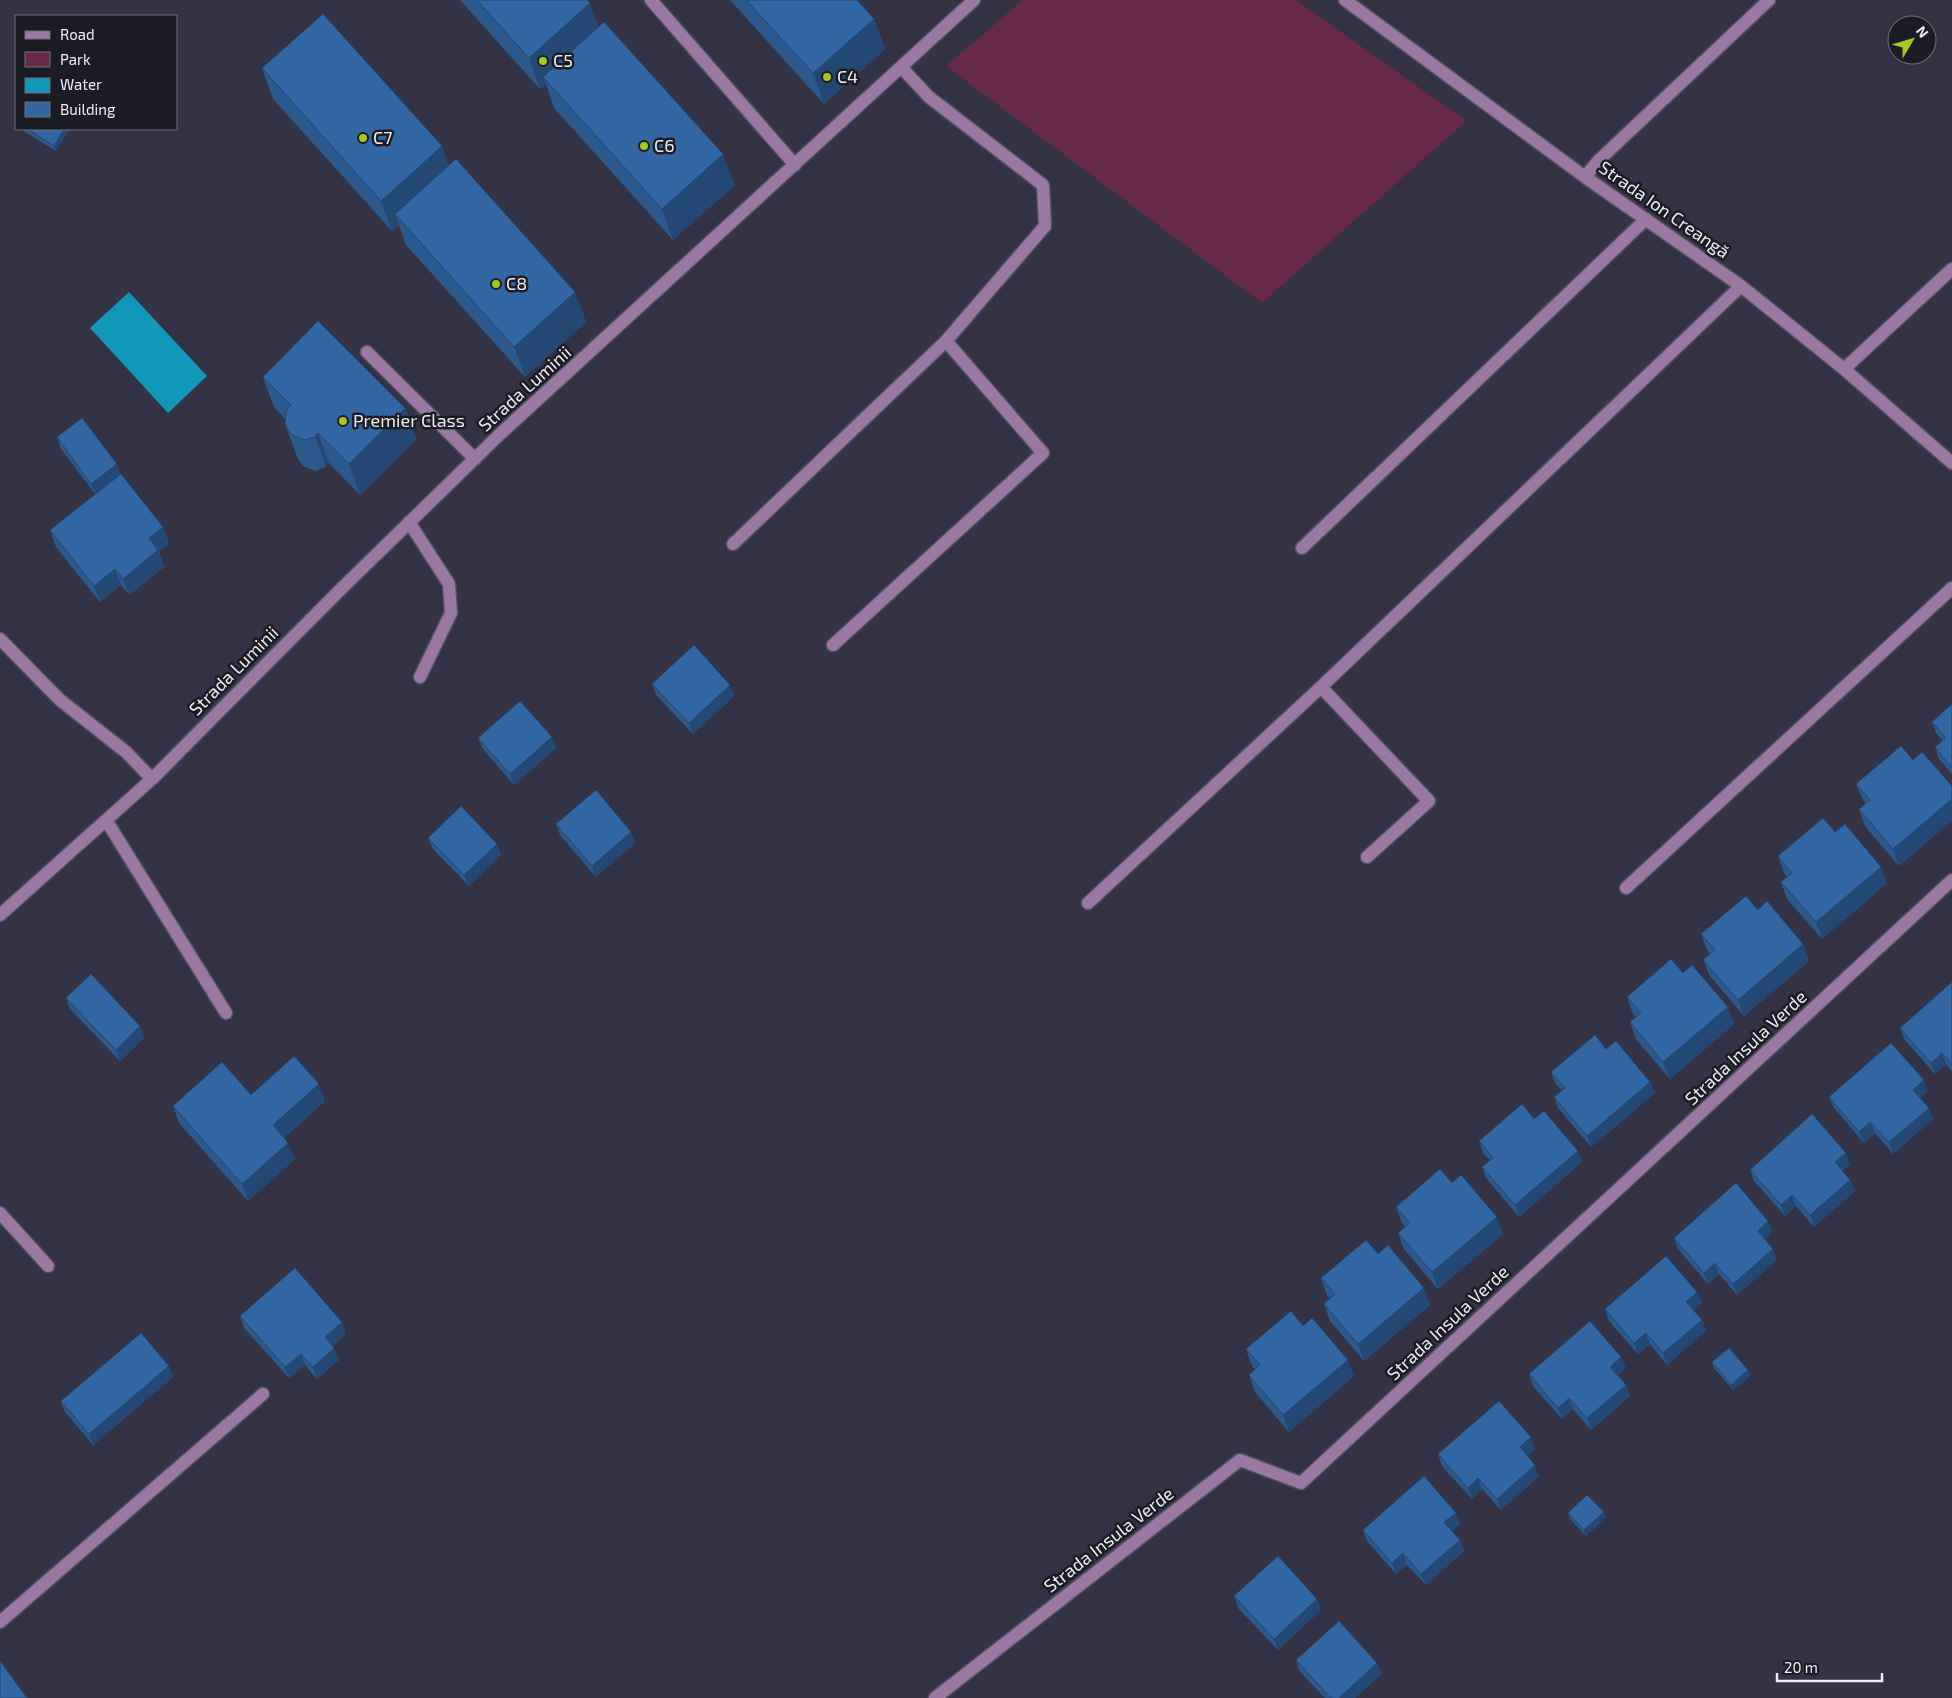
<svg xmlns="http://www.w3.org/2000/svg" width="1952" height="1698" font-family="'Exo 2',sans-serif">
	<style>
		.green { fill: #662947 }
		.water { fill: #1198b8 }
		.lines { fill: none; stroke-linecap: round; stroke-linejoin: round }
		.minor-casing { stroke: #515161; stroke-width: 15 }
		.minor { stroke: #9b77a4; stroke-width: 12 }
		.wall { fill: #2b598d }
		.shaded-wall { fill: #234873 }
		.building { fill: #3267a4; stroke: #234873 }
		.poi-dot { fill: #a5c823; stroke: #1c1c24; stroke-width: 2 }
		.labels { text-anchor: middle; stroke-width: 5; stroke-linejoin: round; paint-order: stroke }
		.poi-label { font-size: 18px; fill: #ececf7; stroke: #1c1c24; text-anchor: start }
		.street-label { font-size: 18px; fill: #ececf7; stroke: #1c1c24 }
	</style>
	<rect width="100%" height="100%" fill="#343345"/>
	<path class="green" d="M 1023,0 L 1296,0 L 1466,121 L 1262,303 L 946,66 Z"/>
	<path class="water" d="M 129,292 L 207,376 L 168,413 L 90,328 Z"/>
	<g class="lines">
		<defs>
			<path id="minor" d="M 651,0 L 795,165
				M 1345,0 L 1585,177 L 1741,286 L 1844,369 L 1952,463
				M 1585,177 L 1598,161 L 1769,0
				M 367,352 L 475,459
				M 1844,369 L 1952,269
				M 409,522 L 449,584 L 451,613 L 420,677
				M 733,544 L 946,341 L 1045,226 L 1043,185 L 929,97 L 901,67
				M 1302,548 L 1646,219
				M 0,639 L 60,700 L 126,752 L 152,779
				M 833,645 L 1043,453 L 946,341
				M 1321,687 L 1429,801 L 1367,857
				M 106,820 L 226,1013
				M 1626,888 L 1952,588
				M 1088,903 L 1321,687 L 1741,286
				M 0,915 L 152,779 L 340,590 L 499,435 L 974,0
				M 0,1213 L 48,1266
				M 0,1622 L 263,1394
				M 935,1698 L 1240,1460 L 1301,1483 L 1952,880"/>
		</defs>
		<use href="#minor" class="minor-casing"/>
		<use href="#minor" class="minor"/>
	</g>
	<path class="wall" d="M 460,0 L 587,0 L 598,27 L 735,185 L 673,240 L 554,108 L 546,84 L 540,89 Z
		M 730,0 L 857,0 L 874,19 L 885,49 L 824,104 Z
		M 262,68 L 449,166 L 575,292 L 586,322 L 525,377 L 406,245 L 399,225 L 392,231 L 273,99 Z
		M 21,129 L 70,129 L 56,151 L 22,130 Z
		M 263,377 L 405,408 L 416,439 L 360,495 L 329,463 L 326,467 L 315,471 L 303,466 L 298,459 L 287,429 L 285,419 L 274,407 Z
		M 57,437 L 121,475 L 163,527 L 169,544 L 159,551 L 164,567 L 129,595 L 121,585 L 100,602 L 56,547 L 50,530 L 95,494 L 61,449 Z
		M 652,684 L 730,685 L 734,696 L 693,734 L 656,695 Z
		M 1952,704 L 1952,774 L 1939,759 L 1935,747 L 1943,741 L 1936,733 L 1932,722 Z
		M 478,738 L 556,748 L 514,785 L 483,749 Z
		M 1901,746 L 1899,866 L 1865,826 L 1859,809 L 1866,804 L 1863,800 L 1856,784 Z
		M 556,824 L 631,832 L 635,843 L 596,877 L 560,835 Z
		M 1835,832 L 1887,883 L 1822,939 L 1787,899 L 1781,882 L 1787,877 L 1784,873 L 1778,856 Z
		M 428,838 L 497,844 L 501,855 L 469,886 L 433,849 Z
		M 1758,910 L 1803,944 L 1809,961 L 1744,1016 L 1710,976 L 1703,960 L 1710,954 L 1707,950 L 1701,934 Z
		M 1683,973 L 1728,1007 L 1734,1024 L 1670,1079 L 1636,1039 L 1630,1022 L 1636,1017 L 1633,1014 L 1627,997 Z
		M 1952,982 L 1952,1071 L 1946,1064 L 1935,1074 L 1904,1039 L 1900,1028 Z
		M 66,998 L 144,1038 L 120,1061 L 70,1009 Z
		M 1606,1049 L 1650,1082 L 1655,1093 L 1591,1147 L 1558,1108 L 1554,1097 L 1562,1090 L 1555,1083 L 1551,1072 Z
		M 1928,1091 L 1920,1098 L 1933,1119 L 1893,1154 L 1875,1133 L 1864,1143 L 1834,1108 L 1829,1097 Z
		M 251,1095 L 325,1101 L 284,1138 L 295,1159 L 248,1201 L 179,1123 L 173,1106 Z
		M 1534,1119 L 1582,1162 L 1519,1217 L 1486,1178 L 1482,1167 L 1490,1160 L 1483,1153 L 1479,1141 Z
		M 1850,1164 L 1842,1171 L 1850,1180 L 1855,1191 L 1814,1227 L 1796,1206 L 1785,1216 L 1754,1181 L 1750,1170 Z
		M 1452,1183 L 1503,1234 L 1438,1289 L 1404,1249 L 1398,1233 L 1405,1227 L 1402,1223 L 1396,1207 Z
		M 1768,1221 L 1772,1232 L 1765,1239 L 1777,1260 L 1737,1295 L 1719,1274 L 1708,1284 L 1678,1249 L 1674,1238 Z
		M 1378,1254 L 1430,1305 L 1364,1361 L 1330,1321 L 1324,1304 L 1330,1298 L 1327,1295 L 1321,1278 Z
		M 1702,1303 L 1694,1310 L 1702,1320 L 1706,1331 L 1667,1365 L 1650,1344 L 1638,1354 L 1609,1321 L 1605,1309 Z
		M 240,1316 L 346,1334 L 332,1346 L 339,1360 L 317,1379 L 305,1365 L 289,1378 L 244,1328 Z
		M 1303,1326 L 1354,1376 L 1289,1432 L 1255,1392 L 1249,1375 L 1255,1370 L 1252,1366 L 1246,1349 Z
		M 1712,1362 L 1748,1370 L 1750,1376 L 1733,1390 L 1714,1368 Z
		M 1626,1368 L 1618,1375 L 1626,1385 L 1630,1396 L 1591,1430 L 1573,1409 L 1562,1419 L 1533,1386 L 1529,1374 Z
		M 173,1377 L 93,1445 L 65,1412 L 61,1401 Z
		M 1535,1449 L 1527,1456 L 1539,1476 L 1501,1510 L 1482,1489 L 1472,1499 L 1442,1466 L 1438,1454 Z
		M 1604,1512 L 1606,1517 L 1586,1536 L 1570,1519 L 1568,1513 Z
		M 1460,1524 L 1452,1531 L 1460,1540 L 1464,1551 L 1426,1585 L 1407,1565 L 1396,1574 L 1367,1541 L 1363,1530 Z
		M 1234,1596 L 1317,1599 L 1321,1610 L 1278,1650 L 1238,1608 Z
		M 1296,1660 L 1377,1663 L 1381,1674 L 1355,1698 L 1325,1698 L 1300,1672 Z"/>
	<path class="shaded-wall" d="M 590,3 L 601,34 L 543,77 L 546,84 L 540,89 L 529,58 Z
		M 874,19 L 885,49 L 824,104 L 813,73 Z
		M 64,129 L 70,129 L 56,151 L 54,146 Z
		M 442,146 L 453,177 L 395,214 L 399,225 L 392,231 L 381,201 Z
		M 723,154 L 735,185 L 673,240 L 662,209 Z
		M 575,292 L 586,322 L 525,377 L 514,347 Z
		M 405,408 L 416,439 L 360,495 L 349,464 Z
		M 318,433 L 329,463 L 326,467 L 315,437 Z
		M 117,464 L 121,475 L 96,495 L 91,484 Z
		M 163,527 L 169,544 L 159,551 L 164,567 L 129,595 L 123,579 L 149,538 Z
		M 115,569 L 121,585 L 100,602 L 94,586 Z
		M 730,685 L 734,696 L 693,734 L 689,723 Z
		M 552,737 L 556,748 L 514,785 L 510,774 Z
		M 1952,799 L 1952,821 L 1899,866 L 1893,849 Z
		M 631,832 L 635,843 L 596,877 L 592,866 Z
		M 497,844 L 501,855 L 469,886 L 464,875 Z
		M 1881,867 L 1887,883 L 1822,939 L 1816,922 Z
		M 1803,944 L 1809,961 L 1744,1016 L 1738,1000 Z
		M 1728,1007 L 1734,1024 L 1670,1079 L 1663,1062 Z
		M 140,1026 L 144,1038 L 120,1061 L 116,1050 Z
		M 1942,1053 L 1946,1064 L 1935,1074 L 1931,1063 Z
		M 1924,1080 L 1928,1091 L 1917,1101 L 1913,1090 Z
		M 1650,1082 L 1655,1093 L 1591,1147 L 1587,1136 Z
		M 319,1084 L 325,1101 L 279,1142 L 273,1125 Z
		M 1929,1108 L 1933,1119 L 1893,1154 L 1889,1142 Z
		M 1870,1122 L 1875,1133 L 1864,1143 L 1859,1132 Z
		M 288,1143 L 295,1159 L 248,1201 L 242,1184 Z
		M 1578,1151 L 1582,1162 L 1519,1217 L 1515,1205 Z
		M 1846,1153 L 1850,1164 L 1839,1174 L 1835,1162 Z
		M 1850,1180 L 1855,1191 L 1814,1227 L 1810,1215 Z
		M 1792,1195 L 1796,1206 L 1785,1216 L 1781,1205 Z
		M 1497,1217 L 1503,1234 L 1438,1289 L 1432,1272 Z
		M 1768,1221 L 1772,1232 L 1762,1242 L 1758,1231 Z
		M 1773,1249 L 1777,1260 L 1737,1295 L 1733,1284 Z
		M 1715,1263 L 1719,1274 L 1708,1284 L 1704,1273 Z
		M 1424,1288 L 1430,1305 L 1364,1361 L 1358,1344 Z
		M 1697,1292 L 1702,1303 L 1690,1313 L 1686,1302 Z
		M 1702,1320 L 1706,1331 L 1667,1365 L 1663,1353 Z
		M 342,1322 L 346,1334 L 329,1349 L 325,1337 Z
		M 1646,1333 L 1650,1344 L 1638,1354 L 1634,1343 Z
		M 334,1348 L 339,1360 L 317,1379 L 313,1367 Z
		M 301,1354 L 305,1365 L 289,1378 L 285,1367 Z
		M 1621,1357 L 1626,1368 L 1615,1378 L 1610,1367 Z
		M 1348,1360 L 1354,1376 L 1289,1432 L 1283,1415 Z
		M 169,1366 L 173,1377 L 93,1445 L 89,1434 Z
		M 1748,1370 L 1750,1376 L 1733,1390 L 1731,1385 Z
		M 1626,1385 L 1630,1396 L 1591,1430 L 1587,1418 Z
		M 1569,1398 L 1573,1409 L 1562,1419 L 1558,1408 Z
		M 1531,1437 L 1535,1449 L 1524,1458 L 1520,1447 Z
		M 1535,1465 L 1539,1476 L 1501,1510 L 1497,1499 Z
		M 1478,1478 L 1482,1489 L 1472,1499 L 1468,1488 Z
		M 1604,1512 L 1606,1517 L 1586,1536 L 1584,1530 Z
		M 1456,1513 L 1460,1524 L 1449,1534 L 1444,1522 Z
		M 1460,1540 L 1464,1551 L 1426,1585 L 1421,1574 Z
		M 1403,1553 L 1407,1565 L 1396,1574 L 1392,1563 Z
		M 1317,1599 L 1321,1610 L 1278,1650 L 1274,1639 Z
		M 1377,1663 L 1381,1674 L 1355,1698 L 1339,1698 Z"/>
	<path class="building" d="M 477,0 L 587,0 L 590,3 L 529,58 Z
		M 746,0 L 857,0 L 874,19 L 813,73 Z
		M 323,14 L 442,146 L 381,201 L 262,68 Z
		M 604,22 L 723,154 L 662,209 L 543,77 Z
		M 27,129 L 64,129 L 54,146 Z
		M 456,159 L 575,292 L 514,347 L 395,214 Z
		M 318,321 L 405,408 L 349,464 L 318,433 L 315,437 L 304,440 L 292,435 L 287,429 L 285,422 L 287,409 L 291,405 L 263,377 Z
		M 82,418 L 117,464 L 91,484 L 57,437 Z
		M 121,474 L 163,527 L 149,538 L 158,550 L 123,579 L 115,569 L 94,586 L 50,530 Z
		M 694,645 L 730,685 L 689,723 L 652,684 Z
		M 520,701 L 552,737 L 510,774 L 478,738 Z
		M 1952,704 L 1952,768 L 1935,747 L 1946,738 L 1932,722 Z
		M 1901,746 L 1913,760 L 1922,752 L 1952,786 L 1952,799 L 1893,849 L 1859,809 L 1870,800 L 1856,784 Z
		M 596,790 L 631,832 L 592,866 L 556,824 Z
		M 461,806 L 497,844 L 464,875 L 428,838 Z
		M 1823,818 L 1835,832 L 1845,824 L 1881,867 L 1816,922 L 1781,882 L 1792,873 L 1778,856 Z
		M 1746,896 L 1758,910 L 1767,901 L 1803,944 L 1738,1000 L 1703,960 L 1715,950 L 1701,934 Z
		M 1671,959 L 1683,973 L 1692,965 L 1728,1007 L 1663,1062 L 1630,1022 L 1641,1013 L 1627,997 Z
		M 91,974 L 140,1026 L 116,1050 L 66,998 Z
		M 1952,982 L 1952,1065 L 1942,1053 L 1931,1063 L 1900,1028 Z
		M 1595,1035 L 1606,1049 L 1616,1041 L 1650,1082 L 1587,1136 L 1554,1097 L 1565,1088 L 1551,1072 Z
		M 1891,1043 L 1924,1080 L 1913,1090 L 1929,1108 L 1889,1142 L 1870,1122 L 1859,1132 L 1829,1097 Z
		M 294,1056 L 319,1084 L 273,1125 L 288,1143 L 242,1184 L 173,1106 L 222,1062 L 251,1095 Z
		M 1522,1104 L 1534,1119 L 1544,1111 L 1578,1151 L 1515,1205 L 1482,1167 L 1493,1158 L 1479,1141 Z
		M 1812,1114 L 1846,1153 L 1835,1162 L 1850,1180 L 1810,1215 L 1792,1195 L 1781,1205 L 1750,1170 Z
		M 1440,1169 L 1452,1183 L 1461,1175 L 1497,1217 L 1432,1272 L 1398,1233 L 1410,1223 L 1396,1207 Z
		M 1736,1183 L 1768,1221 L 1758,1231 L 1773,1249 L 1733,1284 L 1715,1263 L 1704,1273 L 1674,1238 Z
		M 1366,1240 L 1378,1254 L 1388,1245 L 1424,1288 L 1358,1344 L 1324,1304 L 1335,1294 L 1321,1278 Z
		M 1666,1256 L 1697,1292 L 1686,1302 L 1702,1320 L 1663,1353 L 1646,1333 L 1634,1343 L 1605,1309 Z
		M 295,1268 L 342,1322 L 325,1337 L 334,1348 L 313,1367 L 301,1354 L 285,1367 L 240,1316 Z
		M 1291,1311 L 1303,1326 L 1312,1318 L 1348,1360 L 1283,1415 L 1249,1375 L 1260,1365 L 1246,1349 Z
		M 1590,1321 L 1621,1357 L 1610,1367 L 1626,1385 L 1587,1418 L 1569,1398 L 1558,1408 L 1529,1374 Z
		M 141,1333 L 169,1366 L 89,1434 L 61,1401 Z
		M 1729,1348 L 1748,1370 L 1731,1385 L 1712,1362 Z
		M 1499,1401 L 1531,1437 L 1520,1447 L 1535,1465 L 1497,1499 L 1478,1478 L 1468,1488 L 1438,1454 Z
		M 1424,1476 L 1456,1513 L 1444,1522 L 1460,1540 L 1421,1574 L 1403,1553 L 1392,1563 L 1363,1530 Z
		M 1587,1495 L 1604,1512 L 1584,1530 L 1568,1513 Z
		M 1278,1556 L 1317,1599 L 1274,1639 L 1234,1596 Z
		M 1339,1621 L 1377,1663 L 1339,1698 L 1331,1698 L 1296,1660 Z
		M 0,1661 L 27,1698 L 0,1698 Z"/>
	<g class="poi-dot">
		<circle cx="543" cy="61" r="5"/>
		<circle cx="827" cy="77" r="5"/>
		<circle cx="363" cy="138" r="5"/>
		<circle cx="644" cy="146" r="5"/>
		<circle cx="496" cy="284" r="5"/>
		<circle cx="343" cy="421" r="5"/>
	</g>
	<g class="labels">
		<g class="poi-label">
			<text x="553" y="67">C5</text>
			<text x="837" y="83">C4</text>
			<text x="373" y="144">C7</text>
			<text x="654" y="152">C6</text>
			<text x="506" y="290">C8</text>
			<text x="353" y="427">Premier Class</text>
		</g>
		<g class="street-label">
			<text transform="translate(1664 210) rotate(35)" y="6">Strada Ion Creangă</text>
			<text transform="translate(525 389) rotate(-42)" y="6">Strada Luminii</text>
			<text transform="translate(234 671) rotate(-45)" y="6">Strada Luminii</text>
			<text transform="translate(1746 1048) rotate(-43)" y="6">Strada Insula Verde</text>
			<text transform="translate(1448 1323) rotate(-43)" y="6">Strada Insula Verde</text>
			<text transform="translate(1109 1540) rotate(-38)" y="6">Strada Insula Verde</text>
		</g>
	</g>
	<rect x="15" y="15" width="162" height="115" fill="#1c1c24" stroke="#6f6f78"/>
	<rect x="25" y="31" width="25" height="8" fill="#9b77a4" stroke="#6f6f78"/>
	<text x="60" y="40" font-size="15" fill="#ececf7">Road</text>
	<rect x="25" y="52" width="25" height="15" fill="#662947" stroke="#6f6f78"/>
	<text x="60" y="65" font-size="15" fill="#ececf7">Park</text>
	<rect x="25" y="78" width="25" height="15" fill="#1198b8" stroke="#6f6f78"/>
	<text x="60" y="90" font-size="15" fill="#ececf7">Water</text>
	<rect x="25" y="102" width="25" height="15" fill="#3267a4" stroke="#6f6f78"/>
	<text x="60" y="115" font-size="15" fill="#ececf7">Building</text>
	<g transform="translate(1912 40) rotate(52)"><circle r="24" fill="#1c1c24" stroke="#6f6f78"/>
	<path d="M0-4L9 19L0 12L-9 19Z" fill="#a5c823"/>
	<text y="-8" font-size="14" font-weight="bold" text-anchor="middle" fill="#ececf7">N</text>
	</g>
	<path d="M1777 1673v8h105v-8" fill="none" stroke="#ececf7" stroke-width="2.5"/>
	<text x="1784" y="1673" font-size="15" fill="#ececf7" stroke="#1c1c24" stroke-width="4" paint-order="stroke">20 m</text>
</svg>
